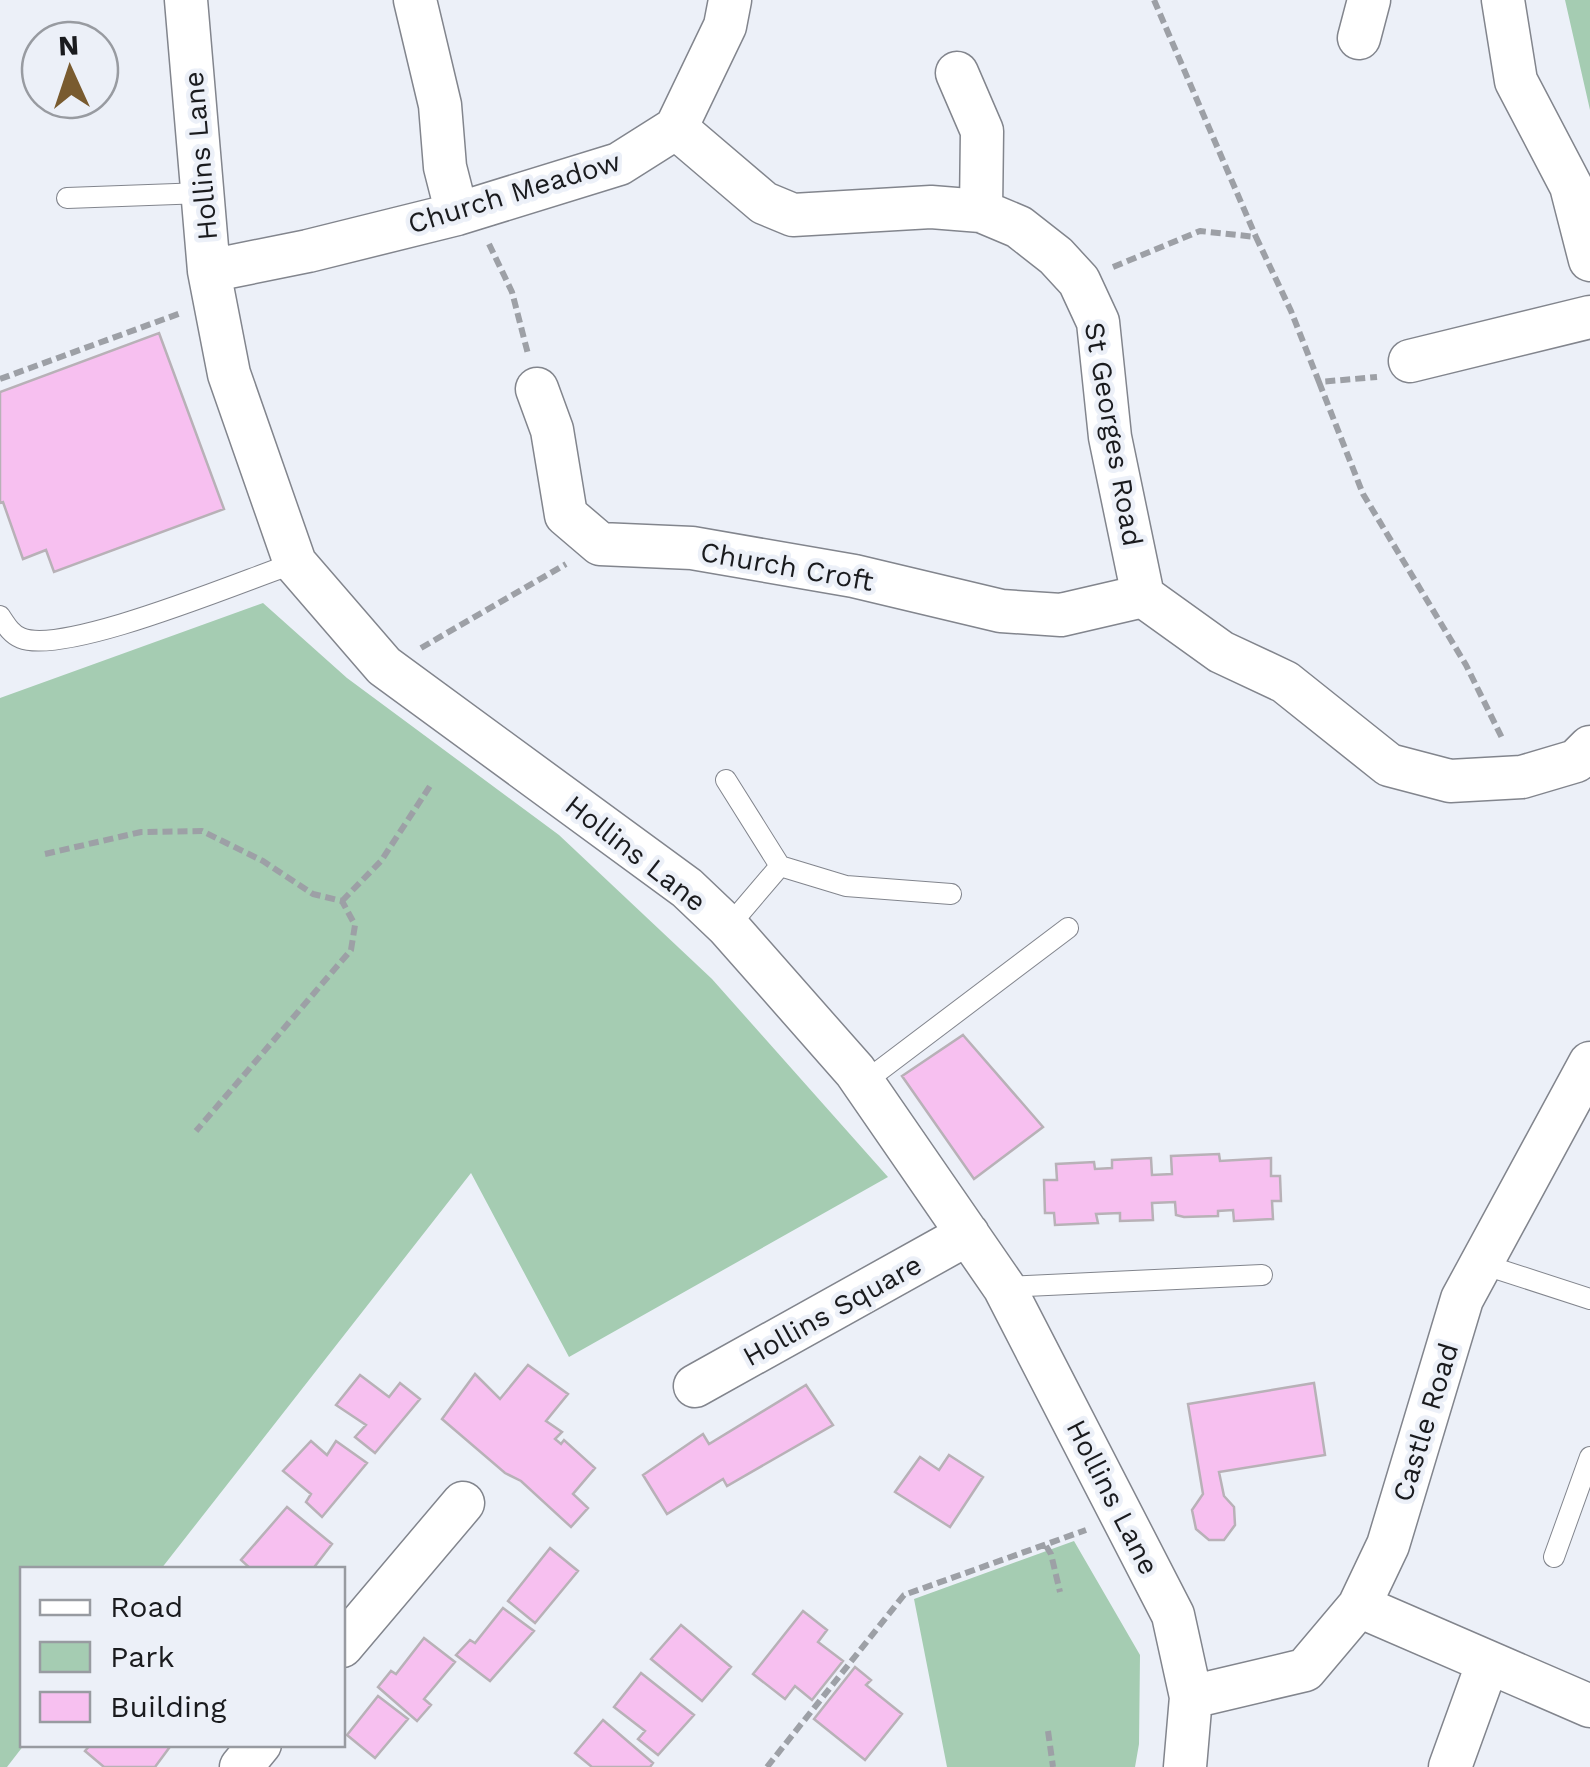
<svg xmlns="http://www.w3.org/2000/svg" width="1590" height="1767" font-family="'Work Sans',sans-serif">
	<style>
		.green { fill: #a5ccb2 }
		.building { fill: #f7c0f0; stroke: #b8b1b7; stroke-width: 2.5 }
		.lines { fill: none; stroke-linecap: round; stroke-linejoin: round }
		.lane-casing { stroke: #82858d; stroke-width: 22 }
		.street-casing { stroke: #82858d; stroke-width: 45 }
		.path { stroke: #9da0a6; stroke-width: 6; stroke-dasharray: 10 5; stroke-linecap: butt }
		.lane { stroke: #fff; stroke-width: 20 }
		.street { stroke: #fff; stroke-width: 42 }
		.labels { text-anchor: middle; stroke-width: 9; stroke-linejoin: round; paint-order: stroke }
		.street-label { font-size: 28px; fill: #1a1b1e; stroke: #ecf0f8 }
	</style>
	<rect width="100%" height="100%" fill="#ecf0f8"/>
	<path class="green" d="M 1565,0 L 1590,0 L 1590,110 Z
		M 263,603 L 347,678 L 559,835 L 712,979 L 888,1177 L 569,1357 L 471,1173 L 161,1569 L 22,1570 L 24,1745 L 7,1767 L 0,1767 L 0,698 Z
		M 1074,1541 L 1140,1655 L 1139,1744 L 1135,1767 L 947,1767 L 914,1599 Z"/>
	<path class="building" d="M 159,333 L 224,509 L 54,572 L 46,550 L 23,559 L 3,502 L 0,503 L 0,392 Z
		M 963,1035 L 1043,1127 L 974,1179 L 902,1076 Z
		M 1219,1154 L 1220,1161 L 1271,1158 L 1271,1176 L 1280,1176 L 1281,1201 L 1272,1201 L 1273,1219 L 1234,1221 L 1233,1210 L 1218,1211 L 1218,1216 L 1184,1217 L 1176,1215 L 1175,1202 L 1152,1203 L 1153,1220 L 1120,1221 L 1120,1213 L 1096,1214 L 1098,1223 L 1055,1225 L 1054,1213 L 1045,1213 L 1044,1180 L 1057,1180 L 1056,1164 L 1094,1162 L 1095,1169 L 1112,1168 L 1112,1160 L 1151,1158 L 1152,1175 L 1172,1174 L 1171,1156 Z
		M 528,1365 L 568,1394 L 546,1421 L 562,1432 L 555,1439 L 561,1444 L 564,1440 L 595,1468 L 573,1494 L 588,1508 L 571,1527 L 521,1481 L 505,1473 L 442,1419 L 475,1374 L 500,1399 Z
		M 360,1375 L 389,1397 L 400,1383 L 420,1399 L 375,1453 L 355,1437 L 366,1425 L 336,1405 Z
		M 1314,1383 L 1325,1455 L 1219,1472 L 1224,1496 L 1234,1507 L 1235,1525 L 1224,1540 L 1209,1540 L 1196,1529 L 1192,1510 L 1203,1494 L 1188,1404 Z
		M 806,1385 L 833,1425 L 727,1486 L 723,1479 L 667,1514 L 643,1475 L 703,1434 L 709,1444 Z
		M 311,1441 L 327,1455 L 336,1441 L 367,1463 L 322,1517 L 306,1502 L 311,1494 L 283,1471 Z
		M 949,1455 L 983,1477 L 950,1527 L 895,1492 L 920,1457 L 939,1470 Z
		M 287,1507 L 332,1544 L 312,1570 L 252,1570 L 241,1560 Z
		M 550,1548 L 578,1571 L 535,1623 L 508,1601 Z
		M 503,1608 L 534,1631 L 490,1681 L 456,1655 L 470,1640 L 475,1643 Z
		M 803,1611 L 827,1630 L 818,1642 L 843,1661 L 812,1700 L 795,1686 L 785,1699 L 753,1674 Z
		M 681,1625 L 731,1667 L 702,1701 L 651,1659 Z
		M 424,1638 L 455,1662 L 424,1699 L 431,1705 L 417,1721 L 378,1687 L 391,1671 L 396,1674 Z
		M 855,1667 L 871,1680 L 866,1685 L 902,1714 L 865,1760 L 814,1719 Z
		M 641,1673 L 694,1715 L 658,1755 L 638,1739 L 645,1731 L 614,1707 Z
		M 378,1696 L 408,1719 L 375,1758 L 347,1735 Z
		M 603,1720 L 653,1763 L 650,1767 L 592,1767 L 575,1753 Z
		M 91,1744 L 172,1744 L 155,1767 L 104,1767 L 85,1751 Z"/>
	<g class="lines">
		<defs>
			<path id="lane" d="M 67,198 L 203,193
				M 0,616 C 6,625 11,634 21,638 C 65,656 244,580 295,563
				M 726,780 L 780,866 L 846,886 L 951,894
				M 728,927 L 780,866
				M 863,1083 L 1068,928
				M 1482,1264 L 1590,1299
				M 1004,1287 L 1262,1275
				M 1554,1557 L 1590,1457"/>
			<path id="street" d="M 186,0 L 209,271 L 229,374 L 295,563 L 384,666 L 687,888 L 728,927 L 855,1071 L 1004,1287 L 1173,1615 L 1191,1697 L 1185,1767
				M 415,0 L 440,105 L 445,167 L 457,214
				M 1503,0 L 1516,81 L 1571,186 L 1590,260
				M 1359,38 L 1369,0
				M 957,73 L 982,131 L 981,211
				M 676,128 L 764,203 L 793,215 L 931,207 L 981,211 L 1019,227 L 1056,256 L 1079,281 L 1098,322 L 1110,437 L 1143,596 L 1221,652 L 1285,682 L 1389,765 L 1450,781 L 1522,777 L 1576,761 L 1590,747
				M 209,271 L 308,251 L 457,214 L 619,164 L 676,128 L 725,26 L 730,0
				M 1410,361 L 1590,317
				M 537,389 L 552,430 L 566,515 L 600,544 L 692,548 L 854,576 L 1001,611 L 1061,615 L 1143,596
				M 695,1386 L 968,1234
				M 1359,1606 L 1590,1706
				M 342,1646 L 463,1503
				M 1191,1697 L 1305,1670 L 1359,1606 L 1388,1545 L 1462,1299 L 1590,1063
				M 241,1767 L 260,1744
				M 1450,1767 L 1488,1662"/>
		</defs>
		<use href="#lane" class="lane-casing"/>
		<use href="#street" class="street-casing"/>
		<path class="path" d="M 1154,0 L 1256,237
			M 489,244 L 512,292 L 528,354
			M 1113,267 L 1200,231 L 1256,237 L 1291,311 L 1319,382 L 1377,377
			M 0,379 L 181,313
			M 1319,382 L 1363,494 L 1466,665 L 1503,740
			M 421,648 L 566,564
			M 45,854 L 141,832 L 202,831 L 263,861 L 313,894 L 342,901 L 355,925 L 351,950 L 196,1131
			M 342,901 L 381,861 L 432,783
			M 1046,1546 L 1051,1554 L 1060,1592
			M 1048,1731 L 1053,1767
			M 767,1767 L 904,1595 L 1086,1530"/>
		<use href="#lane" class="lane"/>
		<use href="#street" class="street"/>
	</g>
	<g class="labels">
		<g class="street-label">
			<text transform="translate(200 156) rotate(-95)" y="10">Hollins Lane</text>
			<text transform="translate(514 192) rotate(-17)" y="10">Church Meadow</text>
			<text transform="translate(1114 434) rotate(80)" y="10">St Georges Road</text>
			<text transform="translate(787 566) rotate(10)" y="10">Church Croft</text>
			<text transform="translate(636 853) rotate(38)" y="10">Hollins Lane</text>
			<text transform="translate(832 1310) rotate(-29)" y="10">Hollins Square</text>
			<text transform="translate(1425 1422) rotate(-73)" y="10">Castle Road</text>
			<text transform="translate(1113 1497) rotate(63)" y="10">Hollins Lane</text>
		</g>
	</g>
	<rect x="20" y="1567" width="325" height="180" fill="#ecf0f8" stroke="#989ba1" stroke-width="2.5"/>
	<rect x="40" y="1600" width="50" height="15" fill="#ffffff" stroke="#989ba1" stroke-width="2.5"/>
	<text x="110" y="1617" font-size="30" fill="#1a1b1e">Road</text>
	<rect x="40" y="1642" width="50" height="30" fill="#a5ccb2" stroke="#989ba1" stroke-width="2.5"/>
	<text x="110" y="1667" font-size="30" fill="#1a1b1e">Park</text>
	<rect x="40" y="1692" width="50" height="30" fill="#f7c0f0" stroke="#989ba1" stroke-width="2.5"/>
	<text x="110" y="1717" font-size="30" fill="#1a1b1e">Building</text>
	<g transform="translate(70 70) rotate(357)"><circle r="48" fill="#ecf0f8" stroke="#989ba1" stroke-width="2.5"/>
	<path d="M0-8L18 38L0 25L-18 38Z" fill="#795b2f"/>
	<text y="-15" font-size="28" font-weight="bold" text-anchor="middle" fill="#1a1b1e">N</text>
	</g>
</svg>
